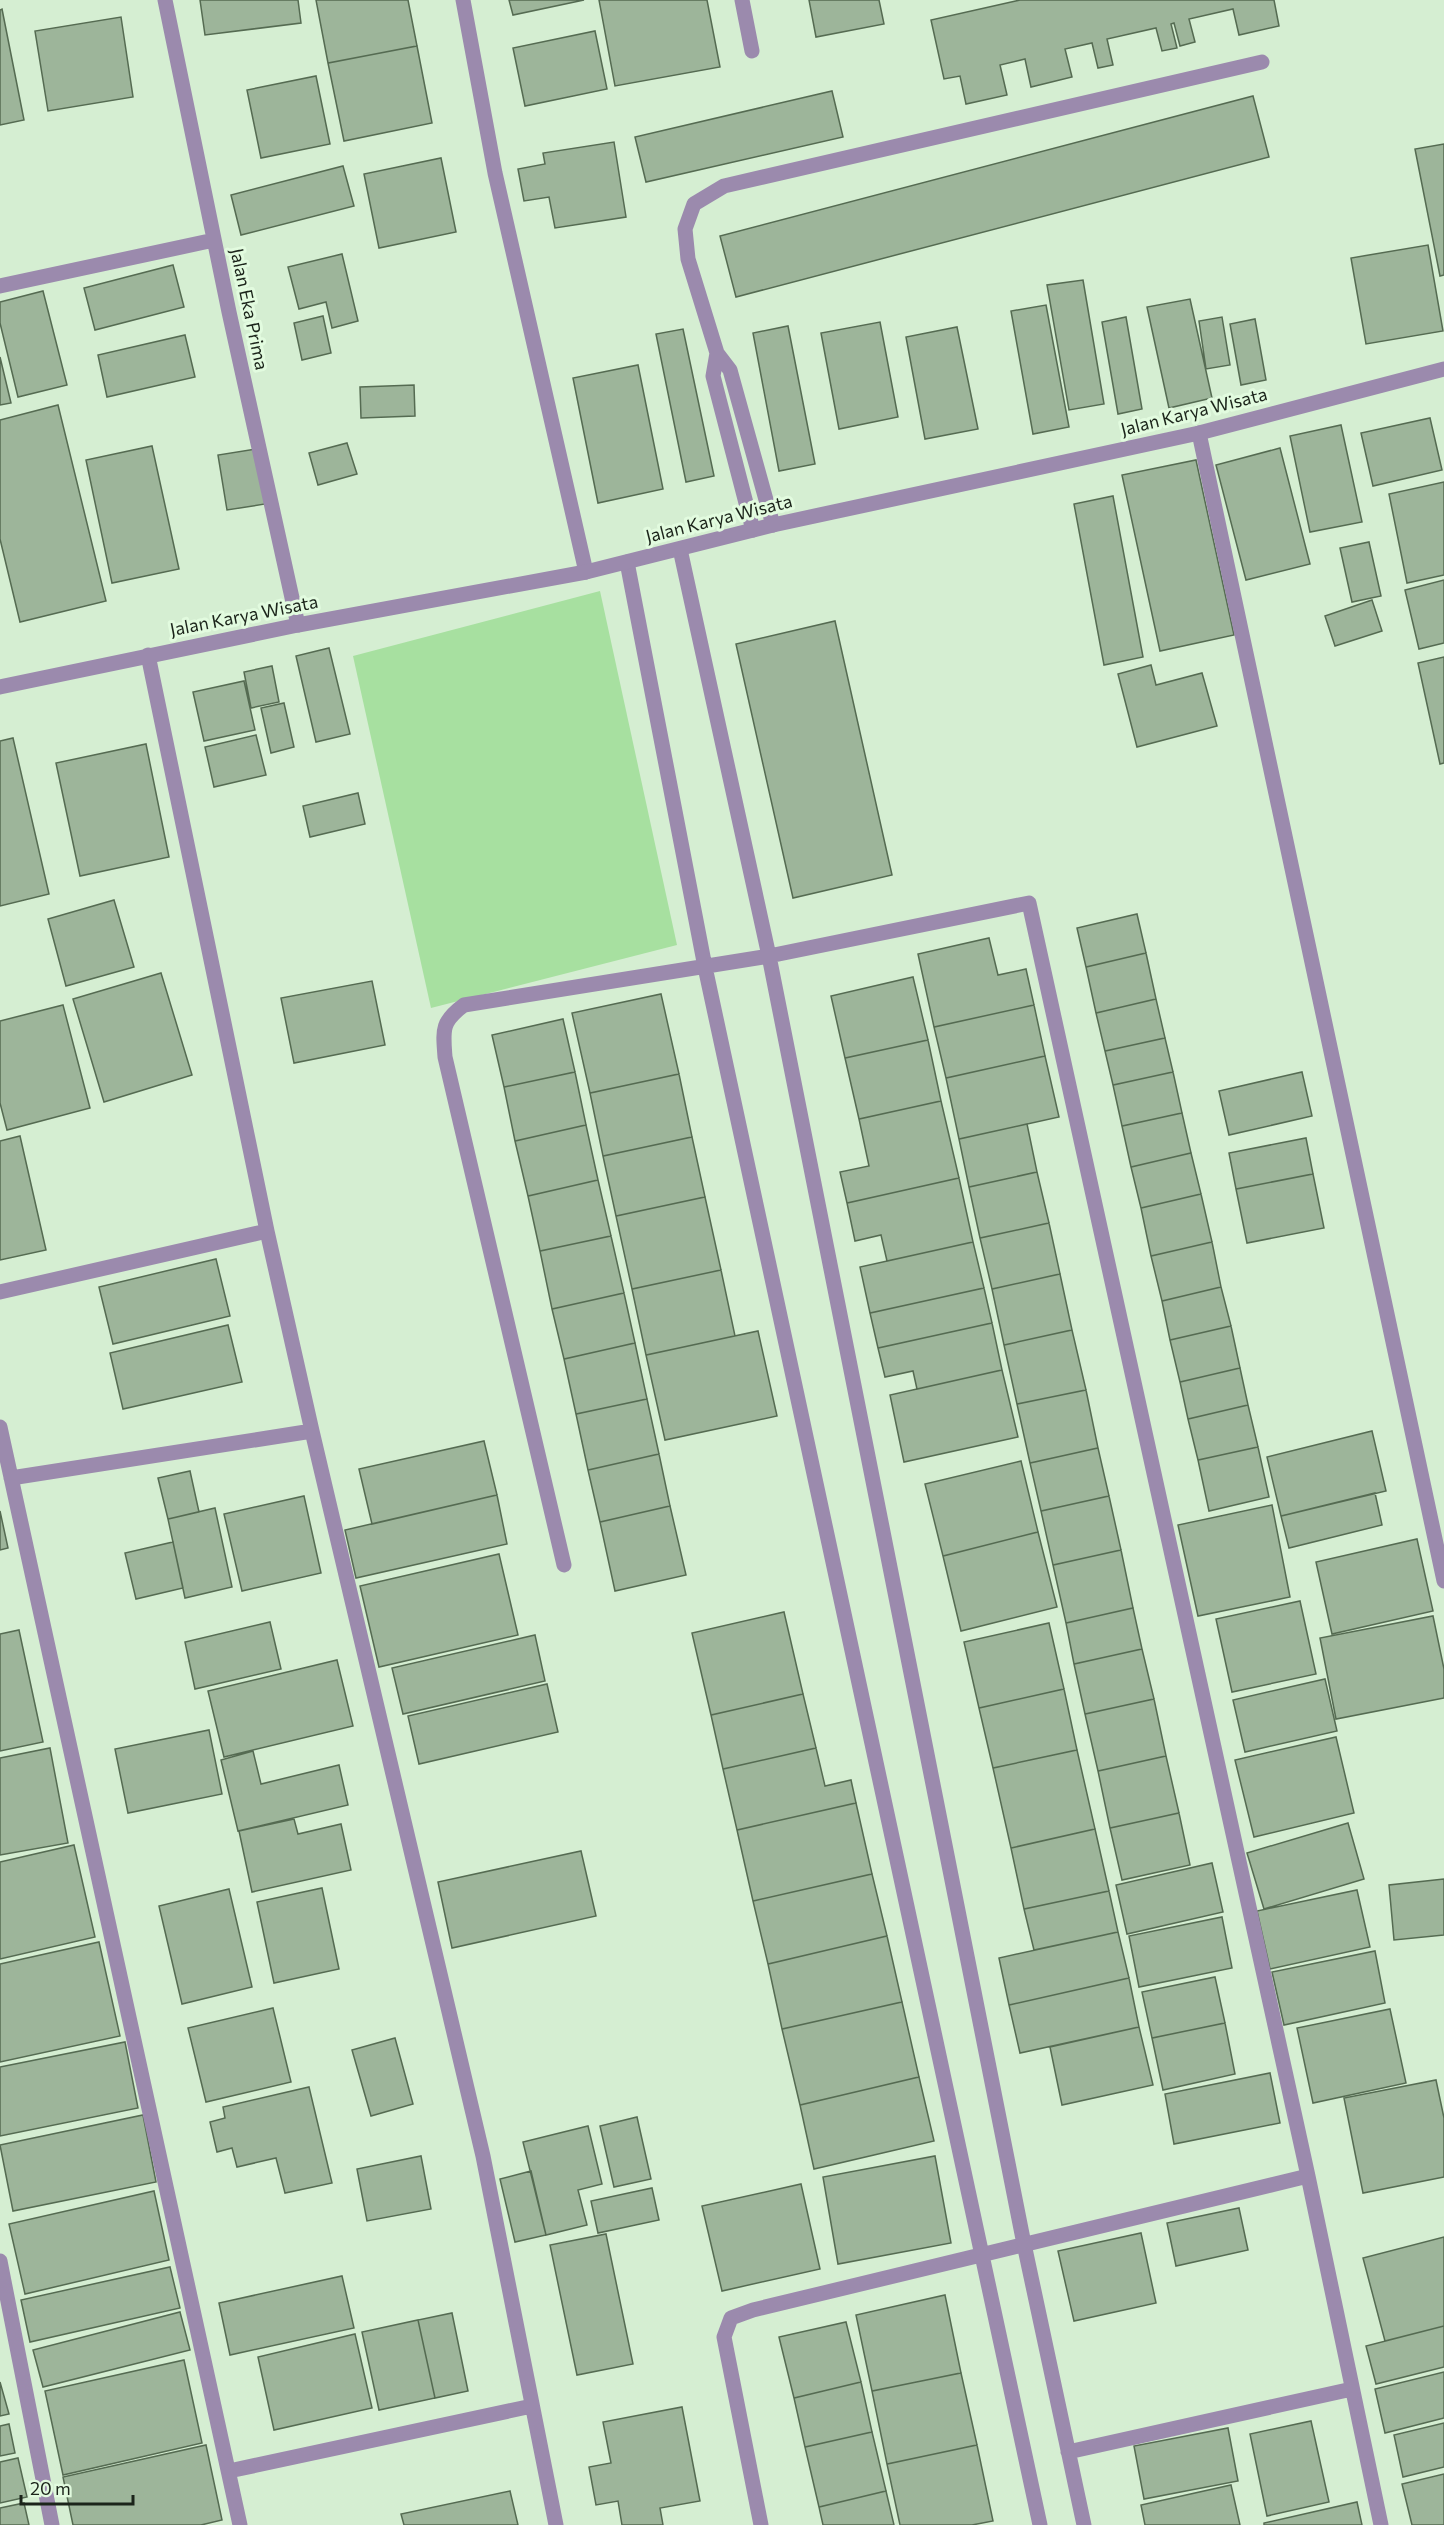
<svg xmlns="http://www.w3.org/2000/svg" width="1444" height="2525" font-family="Commissioner,sans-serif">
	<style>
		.green { fill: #a7e0a0 }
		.building { fill: #9db59a; stroke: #556b52; stroke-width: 1.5 }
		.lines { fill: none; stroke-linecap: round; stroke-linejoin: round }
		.minor { stroke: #9b8aad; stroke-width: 15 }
		.tertiary { stroke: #9b8aad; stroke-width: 15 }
		.labels { text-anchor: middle; stroke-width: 6; stroke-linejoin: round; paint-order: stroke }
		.street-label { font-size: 18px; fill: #1b241a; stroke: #e2fbdf }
	</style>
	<rect width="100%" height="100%" fill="#d5eed2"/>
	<path class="green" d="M 600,591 L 677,945 L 431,1008 L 353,656 Z"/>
	<path class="building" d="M 200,0 L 298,0 L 301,23 L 205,35 Z
		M 316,0 L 408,0 L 417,46 L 328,63 Z
		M 509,0 L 584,0 L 513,15 Z
		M 599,0 L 707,0 L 720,67 L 615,86 Z
		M 809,0 L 879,0 L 884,24 L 816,37 Z
		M 1020,0 L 1274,0 L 1279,26 L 1239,35 L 1233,9 L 1189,19 L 1195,42 L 1180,46 L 1174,23 L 1171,24 L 1177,48 L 1162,51 L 1156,28 L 1107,39 L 1113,65 L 1098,68 L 1092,43 L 1065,49 L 1072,77 L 1031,87 L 1025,59 L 1000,65 L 1007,95 L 966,104 L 960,76 L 944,79 L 931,20 Z
		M 2,9 L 24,120 L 0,125 L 0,10 Z
		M 121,17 L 133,97 L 48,111 L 35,31 Z
		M 595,31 L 607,89 L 525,106 L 513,48 Z
		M 417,46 L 432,123 L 344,141 L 328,63 Z
		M 316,76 L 330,144 L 261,158 L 247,90 Z
		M 832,91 L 843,137 L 646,182 L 635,137 Z
		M 1253,96 L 1269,157 L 736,297 L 720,236 Z
		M 614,142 L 626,217 L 555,228 L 549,197 L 524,201 L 518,169 L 545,164 L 543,153 Z
		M 1444,144 L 1444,275 L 1440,276 L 1415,149 Z
		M 441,158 L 456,232 L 379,248 L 364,174 Z
		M 343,166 L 354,206 L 241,235 L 231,195 Z
		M 1428,245 L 1443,331 L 1366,344 L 1351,258 Z
		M 342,254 L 358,321 L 332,328 L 326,302 L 299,309 L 288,267 Z
		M 173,265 L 184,307 L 95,330 L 84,288 Z
		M 1083,280 L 1104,404 L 1069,410 L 1047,285 Z
		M 43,291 L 67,385 L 18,397 L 0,323 L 0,302 Z
		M 1190,299 L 1212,398 L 1169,408 L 1147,307 Z
		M 1046,305 L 1069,427 L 1033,434 L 1011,311 Z
		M 323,316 L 331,353 L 302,360 L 294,323 Z
		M 1126,317 L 1142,409 L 1118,414 L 1102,322 Z
		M 1222,317 L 1230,365 L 1206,369 L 1199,321 Z
		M 1255,319 L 1266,380 L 1241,385 L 1230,324 Z
		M 880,322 L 898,417 L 839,429 L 821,333 Z
		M 788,326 L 815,464 L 779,471 L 753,333 Z
		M 957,327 L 978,429 L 925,439 L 906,337 Z
		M 683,329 L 714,476 L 686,482 L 656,334 Z
		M 185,335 L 195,377 L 107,397 L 98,355 Z
		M 0,357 L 11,403 L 0,405 Z
		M 638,365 L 663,489 L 598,503 L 573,378 Z
		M 414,385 L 415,416 L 361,418 L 360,387 Z
		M 58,405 L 106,601 L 20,622 L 0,539 L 0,420 Z
		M 1430,418 L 1442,470 L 1373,486 L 1361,433 Z
		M 1341,425 L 1362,522 L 1310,532 L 1290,436 Z
		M 347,443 L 357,474 L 318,485 L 309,453 Z
		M 152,446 L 179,569 L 112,583 L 86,460 Z
		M 1280,448 L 1310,564 L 1246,580 L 1216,465 Z
		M 256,449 L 265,504 L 227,510 L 218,455 Z
		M 1196,460 L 1234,635 L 1160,651 L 1122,475 Z
		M 1444,482 L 1444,575 L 1407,583 L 1389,494 Z
		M 1113,496 L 1143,657 L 1104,665 L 1074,504 Z
		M 1369,542 L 1381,596 L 1352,602 L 1340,548 Z
		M 1444,580 L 1444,643 L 1419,649 L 1405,590 Z
		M 1372,600 L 1382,631 L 1335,646 L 1325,616 Z
		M 835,621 L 892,875 L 793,898 L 736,644 Z
		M 329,648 L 350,734 L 316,742 L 296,656 Z
		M 1444,657 L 1444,763 L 1440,764 L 1418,663 Z
		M 1151,665 L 1156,685 L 1202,673 L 1217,726 L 1137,747 L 1118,674 Z
		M 272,666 L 279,702 L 251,708 L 244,672 Z
		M 244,681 L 255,730 L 204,741 L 193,692 Z
		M 284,703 L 294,747 L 271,753 L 261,708 Z
		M 256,735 L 266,775 L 214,787 L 205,747 Z
		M 13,738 L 49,894 L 0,906 L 0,741 Z
		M 146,744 L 169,857 L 80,876 L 56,763 Z
		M 358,793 L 365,824 L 310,837 L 303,806 Z
		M 114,900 L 134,967 L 66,986 L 48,919 Z
		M 1137,914 L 1146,953 L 1086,967 L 1077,928 Z
		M 989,938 L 998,975 L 1026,969 L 1034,1005 L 934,1027 L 918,954 Z
		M 1146,953 L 1156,999 L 1096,1013 L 1086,967 Z
		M 161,973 L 192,1075 L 104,1102 L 73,999 Z
		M 913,977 L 928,1040 L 845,1058 L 831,996 Z
		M 372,981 L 385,1045 L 294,1063 L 281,998 Z
		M 661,994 L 679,1074 L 590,1093 L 572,1013 Z
		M 1156,999 L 1165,1038 L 1105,1051 L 1096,1013 Z
		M 63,1005 L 90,1108 L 7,1130 L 0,1103 L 0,1021 Z
		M 1034,1005 L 1045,1056 L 946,1078 L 934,1027 Z
		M 563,1019 L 575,1072 L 504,1087 L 492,1035 Z
		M 1165,1038 L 1173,1072 L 1113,1085 L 1105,1051 Z
		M 928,1040 L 941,1101 L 859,1119 L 845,1058 Z
		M 1045,1056 L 1059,1117 L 959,1139 L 946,1078 Z
		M 575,1072 L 586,1125 L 515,1141 L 504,1087 Z
		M 1173,1072 L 1182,1113 L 1122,1126 L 1113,1085 Z
		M 1302,1072 L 1312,1116 L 1229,1135 L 1219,1091 Z
		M 679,1074 L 692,1137 L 603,1156 L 590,1093 Z
		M 941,1101 L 959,1178 L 847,1203 L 840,1172 L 869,1166 L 859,1119 Z
		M 1182,1113 L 1191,1153 L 1131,1167 L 1122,1126 Z
		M 1027,1124 L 1037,1172 L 969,1187 L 959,1139 Z
		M 586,1125 L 598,1180 L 528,1196 L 515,1141 Z
		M 20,1136 L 46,1250 L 0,1260 L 0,1141 Z
		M 692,1137 L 705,1197 L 616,1216 L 603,1156 Z
		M 1306,1138 L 1313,1174 L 1236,1189 L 1229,1153 Z
		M 1191,1153 L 1201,1194 L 1141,1208 L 1131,1167 Z
		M 1037,1172 L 1049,1223 L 980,1238 L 969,1187 Z
		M 1313,1174 L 1324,1228 L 1247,1243 L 1236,1189 Z
		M 959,1178 L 973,1242 L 887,1261 L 881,1235 L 855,1241 L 847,1203 Z
		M 598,1180 L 611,1236 L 540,1251 L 528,1196 Z
		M 1201,1194 L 1212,1242 L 1151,1256 L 1141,1208 Z
		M 705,1197 L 721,1270 L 632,1289 L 616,1216 Z
		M 1049,1223 L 1060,1274 L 992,1289 L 980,1238 Z
		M 611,1236 L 624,1293 L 552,1309 L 540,1251 Z
		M 973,1242 L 984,1288 L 870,1313 L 860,1267 Z
		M 1212,1242 L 1221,1287 L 1162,1301 L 1151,1256 Z
		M 216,1259 L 230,1316 L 113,1344 L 99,1287 Z
		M 721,1270 L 735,1336 L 646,1355 L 632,1289 Z
		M 1060,1274 L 1072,1330 L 1004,1345 L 992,1289 Z
		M 1221,1287 L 1231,1326 L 1170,1340 L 1162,1301 Z
		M 984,1288 L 992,1323 L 878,1348 L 870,1313 Z
		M 624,1293 L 635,1343 L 564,1359 L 552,1309 Z
		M 992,1323 L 1002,1370 L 917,1389 L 913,1371 L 885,1377 L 878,1348 Z
		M 228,1325 L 242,1382 L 123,1409 L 110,1353 Z
		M 1231,1326 L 1240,1368 L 1180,1382 L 1170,1340 Z
		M 1072,1330 L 1086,1390 L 1017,1404 L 1004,1345 Z
		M 758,1331 L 777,1416 L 665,1440 L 646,1355 Z
		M 635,1343 L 647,1399 L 576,1414 L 564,1359 Z
		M 1240,1368 L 1248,1405 L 1188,1419 L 1180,1382 Z
		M 1002,1370 L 1018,1437 L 904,1462 L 890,1395 Z
		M 1086,1390 L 1098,1448 L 1030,1463 L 1017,1404 Z
		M 647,1399 L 659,1454 L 588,1470 L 576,1414 Z
		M 1248,1405 L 1258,1447 L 1198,1460 L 1188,1419 Z
		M 1372,1431 L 1386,1491 L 1281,1516 L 1267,1457 Z
		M 484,1441 L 497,1495 L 372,1524 L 359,1469 Z
		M 1258,1447 L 1269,1497 L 1209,1511 L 1198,1460 Z
		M 1098,1448 L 1109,1496 L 1041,1511 L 1030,1463 Z
		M 659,1454 L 670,1506 L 600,1522 L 588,1470 Z
		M 1021,1461 L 1038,1532 L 943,1556 L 925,1484 Z
		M 190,1471 L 199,1512 L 168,1519 L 158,1478 Z
		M 1375,1493 L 1382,1525 L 1289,1548 L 1281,1516 Z
		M 497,1495 L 507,1544 L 356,1578 L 345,1530 Z
		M 304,1496 L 321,1573 L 242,1591 L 224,1514 Z
		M 1109,1496 L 1121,1550 L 1053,1565 L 1041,1511 Z
		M 1272,1505 L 1290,1597 L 1198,1616 L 1178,1525 Z
		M 670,1506 L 686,1575 L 615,1591 L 600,1522 Z
		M 215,1508 L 232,1587 L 185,1598 L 168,1519 Z
		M 0,1511 L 8,1548 L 0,1550 Z
		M 1038,1532 L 1057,1607 L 961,1631 L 943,1556 Z
		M 1417,1539 L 1433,1611 L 1332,1634 L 1316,1562 Z
		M 173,1542 L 183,1588 L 136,1599 L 125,1553 Z
		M 1121,1550 L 1133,1608 L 1066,1623 L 1053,1565 Z
		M 499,1554 L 518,1635 L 379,1667 L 360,1586 Z
		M 1300,1601 L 1316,1674 L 1232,1692 L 1216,1619 Z
		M 1133,1608 L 1142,1649 L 1074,1664 L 1066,1623 Z
		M 784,1612 L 803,1694 L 711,1715 L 692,1633 Z
		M 1433,1616 L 1444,1669 L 1444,1698 L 1336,1719 L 1320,1638 Z
		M 270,1622 L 281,1669 L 195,1689 L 185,1642 Z
		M 1049,1623 L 1064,1689 L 979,1708 L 964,1642 Z
		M 19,1630 L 43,1742 L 0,1751 L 0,1634 Z
		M 535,1635 L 545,1681 L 403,1714 L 392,1668 Z
		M 1142,1649 L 1154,1699 L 1085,1714 L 1074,1664 Z
		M 337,1660 L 353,1726 L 224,1757 L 208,1691 Z
		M 1325,1679 L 1337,1731 L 1245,1752 L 1233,1700 Z
		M 547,1684 L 558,1732 L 419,1764 L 408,1716 Z
		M 1064,1689 L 1077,1750 L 993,1768 L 979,1708 Z
		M 803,1694 L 816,1748 L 723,1769 L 711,1715 Z
		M 1154,1699 L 1166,1756 L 1098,1771 L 1085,1714 Z
		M 209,1730 L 222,1794 L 128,1813 L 115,1749 Z
		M 1336,1737 L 1354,1813 L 1254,1837 L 1235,1760 Z
		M 50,1748 L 68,1843 L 0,1855 L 0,1758 Z
		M 816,1748 L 825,1786 L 851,1780 L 856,1803 L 737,1830 L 723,1769 Z
		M 1077,1750 L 1095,1829 L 1011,1848 L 993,1768 Z
		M 253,1751 L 261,1784 L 339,1765 L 348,1805 L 238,1831 L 221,1760 Z
		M 1166,1756 L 1179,1813 L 1110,1828 L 1098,1771 Z
		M 856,1803 L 872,1874 L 753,1901 L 737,1830 Z
		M 1179,1813 L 1190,1865 L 1122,1880 L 1110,1828 Z
		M 294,1819 L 298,1834 L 341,1824 L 351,1870 L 252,1892 L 239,1831 Z
		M 1348,1823 L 1364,1879 L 1264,1909 L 1247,1853 Z
		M 1095,1829 L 1109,1891 L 1024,1909 L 1011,1848 Z
		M 74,1845 L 95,1937 L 0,1959 L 0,1862 Z
		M 581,1851 L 596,1916 L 452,1948 L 438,1882 Z
		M 1212,1863 L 1223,1912 L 1127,1934 L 1116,1885 Z
		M 872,1874 L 887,1936 L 768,1964 L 753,1901 Z
		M 1444,1879 L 1444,1935 L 1394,1940 L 1389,1885 Z
		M 322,1888 L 339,1969 L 274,1983 L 257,1902 Z
		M 229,1889 L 252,1987 L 182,2004 L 159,1906 Z
		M 1357,1890 L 1370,1947 L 1270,1969 L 1257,1911 Z
		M 1109,1891 L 1118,1932 L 1034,1950 L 1024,1909 Z
		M 1222,1917 L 1232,1968 L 1139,1987 L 1129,1936 Z
		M 1118,1932 L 1129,1978 L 1009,2005 L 999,1958 Z
		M 887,1936 L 902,2002 L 782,2029 L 768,1964 Z
		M 99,1942 L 120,2036 L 0,2062 L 0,1964 Z
		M 1375,1951 L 1385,2003 L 1284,2025 L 1272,1972 Z
		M 1215,1977 L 1225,2023 L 1152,2038 L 1142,1992 Z
		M 1129,1978 L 1139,2027 L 1020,2053 L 1009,2005 Z
		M 902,2002 L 919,2077 L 800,2105 L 782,2029 Z
		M 273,2008 L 291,2082 L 206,2102 L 188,2028 Z
		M 1390,2009 L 1406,2083 L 1313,2103 L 1297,2028 Z
		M 1225,2023 L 1235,2074 L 1163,2090 L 1152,2038 Z
		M 1139,2027 L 1153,2085 L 1062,2105 L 1050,2047 Z
		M 395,2038 L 413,2104 L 371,2116 L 352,2050 Z
		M 125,2042 L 138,2108 L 0,2136 L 0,2067 Z
		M 1270,2073 L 1280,2123 L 1174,2144 L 1165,2094 Z
		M 919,2077 L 934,2141 L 814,2169 L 800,2105 Z
		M 1436,2080 L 1444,2118 L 1444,2177 L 1363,2193 L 1344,2098 Z
		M 309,2087 L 332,2183 L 285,2193 L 276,2158 L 237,2167 L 232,2148 L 217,2152 L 210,2122 L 225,2118 L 223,2107 Z
		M 143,2115 L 156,2182 L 13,2211 L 0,2145 Z
		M 637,2117 L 651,2179 L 614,2187 L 600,2126 Z
		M 588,2126 L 602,2184 L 578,2190 L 587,2225 L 546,2235 L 523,2142 Z
		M 421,2156 L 431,2209 L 367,2221 L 357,2169 Z
		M 935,2156 L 951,2243 L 838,2264 L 823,2177 Z
		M 531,2171 L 546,2235 L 515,2242 L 500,2179 Z
		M 801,2184 L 820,2269 L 722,2291 L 702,2206 Z
		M 652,2188 L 659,2220 L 598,2233 L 591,2201 Z
		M 154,2191 L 169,2260 L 25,2294 L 9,2224 Z
		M 1239,2208 L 1248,2250 L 1176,2266 L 1167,2223 Z
		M 1141,2233 L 1156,2303 L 1074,2321 L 1058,2251 Z
		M 606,2234 L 633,2364 L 577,2375 L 550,2245 Z
		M 1444,2237 L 1444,2326 L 1385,2341 L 1363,2258 Z
		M 170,2267 L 180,2308 L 30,2342 L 21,2300 Z
		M 342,2276 L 354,2328 L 230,2355 L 219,2303 Z
		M 945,2295 L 961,2373 L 872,2391 L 856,2315 Z
		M 180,2312 L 190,2350 L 43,2387 L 33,2350 Z
		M 452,2313 L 468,2391 L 435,2398 L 418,2320 Z
		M 418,2320 L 435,2398 L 379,2410 L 362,2332 Z
		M 846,2322 L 861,2382 L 794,2398 L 779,2337 Z
		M 1444,2326 L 1444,2367 L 1376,2384 L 1366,2346 Z
		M 355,2334 L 372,2408 L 274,2430 L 258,2357 Z
		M 184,2360 L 202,2443 L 63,2475 L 45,2391 Z
		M 1444,2372 L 1444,2418 L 1385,2433 L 1375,2389 Z
		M 961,2373 L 977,2445 L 887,2464 L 872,2391 Z
		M 0,2382 L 9,2414 L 0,2416 Z
		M 861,2382 L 872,2432 L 805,2447 L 794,2398 Z
		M 682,2407 L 700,2501 L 660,2508 L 663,2525 L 622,2525 L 618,2501 L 596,2505 L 589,2467 L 611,2463 L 603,2422 Z
		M 1311,2421 L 1329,2502 L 1267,2516 L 1250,2434 Z
		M 1444,2423 L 1444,2467 L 1403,2477 L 1394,2435 Z
		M 9,2424 L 15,2453 L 0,2456 L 0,2426 Z
		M 1228,2428 L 1238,2481 L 1144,2499 L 1134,2446 Z
		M 872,2432 L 886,2491 L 819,2507 L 805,2447 Z
		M 206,2445 L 222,2520 L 201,2525 L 73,2525 L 63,2477 Z
		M 977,2445 L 993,2521 L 972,2525 L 900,2525 L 887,2464 Z
		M 18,2458 L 27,2497 L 0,2503 L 0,2462 Z
		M 1444,2474 L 1444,2525 L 1412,2525 L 1402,2484 Z
		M 1231,2485 L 1240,2525 L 1145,2525 L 1141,2505 Z
		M 510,2491 L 518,2525 L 404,2525 L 401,2514 Z
		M 886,2491 L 894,2525 L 823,2525 L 819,2507 Z
		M 1357,2502 L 1362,2525 L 1264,2525 L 1264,2523 Z
		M 24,2503 L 29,2525 L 0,2525 L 0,2508 Z"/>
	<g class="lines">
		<path class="minor" d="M 165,0 L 229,312 L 298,625
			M 463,0 L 495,173 L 586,572
			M 742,0 L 752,51
			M 0,286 L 214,240
			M 717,353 L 713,376 L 753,530
			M 1199,433 L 1444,1581
			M 773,525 L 730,370 L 717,353 L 688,259 L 685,229 L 694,204 L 724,186 L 1262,62
			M 680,549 L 769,956 L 1024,2244 L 1084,2525
			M 627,562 L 705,967 L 1040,2525
			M 148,655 L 267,1231 L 312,1431 L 483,2156 L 556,2525
			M 0,1292 L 267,1231
			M 0,1427 L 240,2525
			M 11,1478 L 312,1431
			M 564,1565 L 445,1057 C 443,1030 441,1022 464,1005 L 769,956 L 1029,903 L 1308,2176 L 1381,2525
			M 0,2261 L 52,2525
			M 1068,2452 L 1352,2389
			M 229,2471 L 532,2406
			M 761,2525 L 724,2337 L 731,2318 L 753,2310 L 1308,2176"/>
		<path class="tertiary" d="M 0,687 L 298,625 L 586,572 L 773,525 L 1199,433 L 1444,369"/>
	</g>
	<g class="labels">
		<g class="street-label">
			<text transform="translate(249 309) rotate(78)" y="6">Jalan Eka Prima</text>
			<text transform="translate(1194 412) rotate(-14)" y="6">Jalan Karya Wisata</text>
			<text transform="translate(719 519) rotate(-14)" y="6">Jalan Karya Wisata</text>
			<text transform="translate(244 616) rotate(-11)" y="6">Jalan Karya Wisata</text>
		</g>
	</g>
	<path d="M21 2495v9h112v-9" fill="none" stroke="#1b241a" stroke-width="3"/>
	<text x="30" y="2495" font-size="18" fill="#1b241a" stroke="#e2fbdf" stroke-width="4.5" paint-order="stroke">20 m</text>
</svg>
